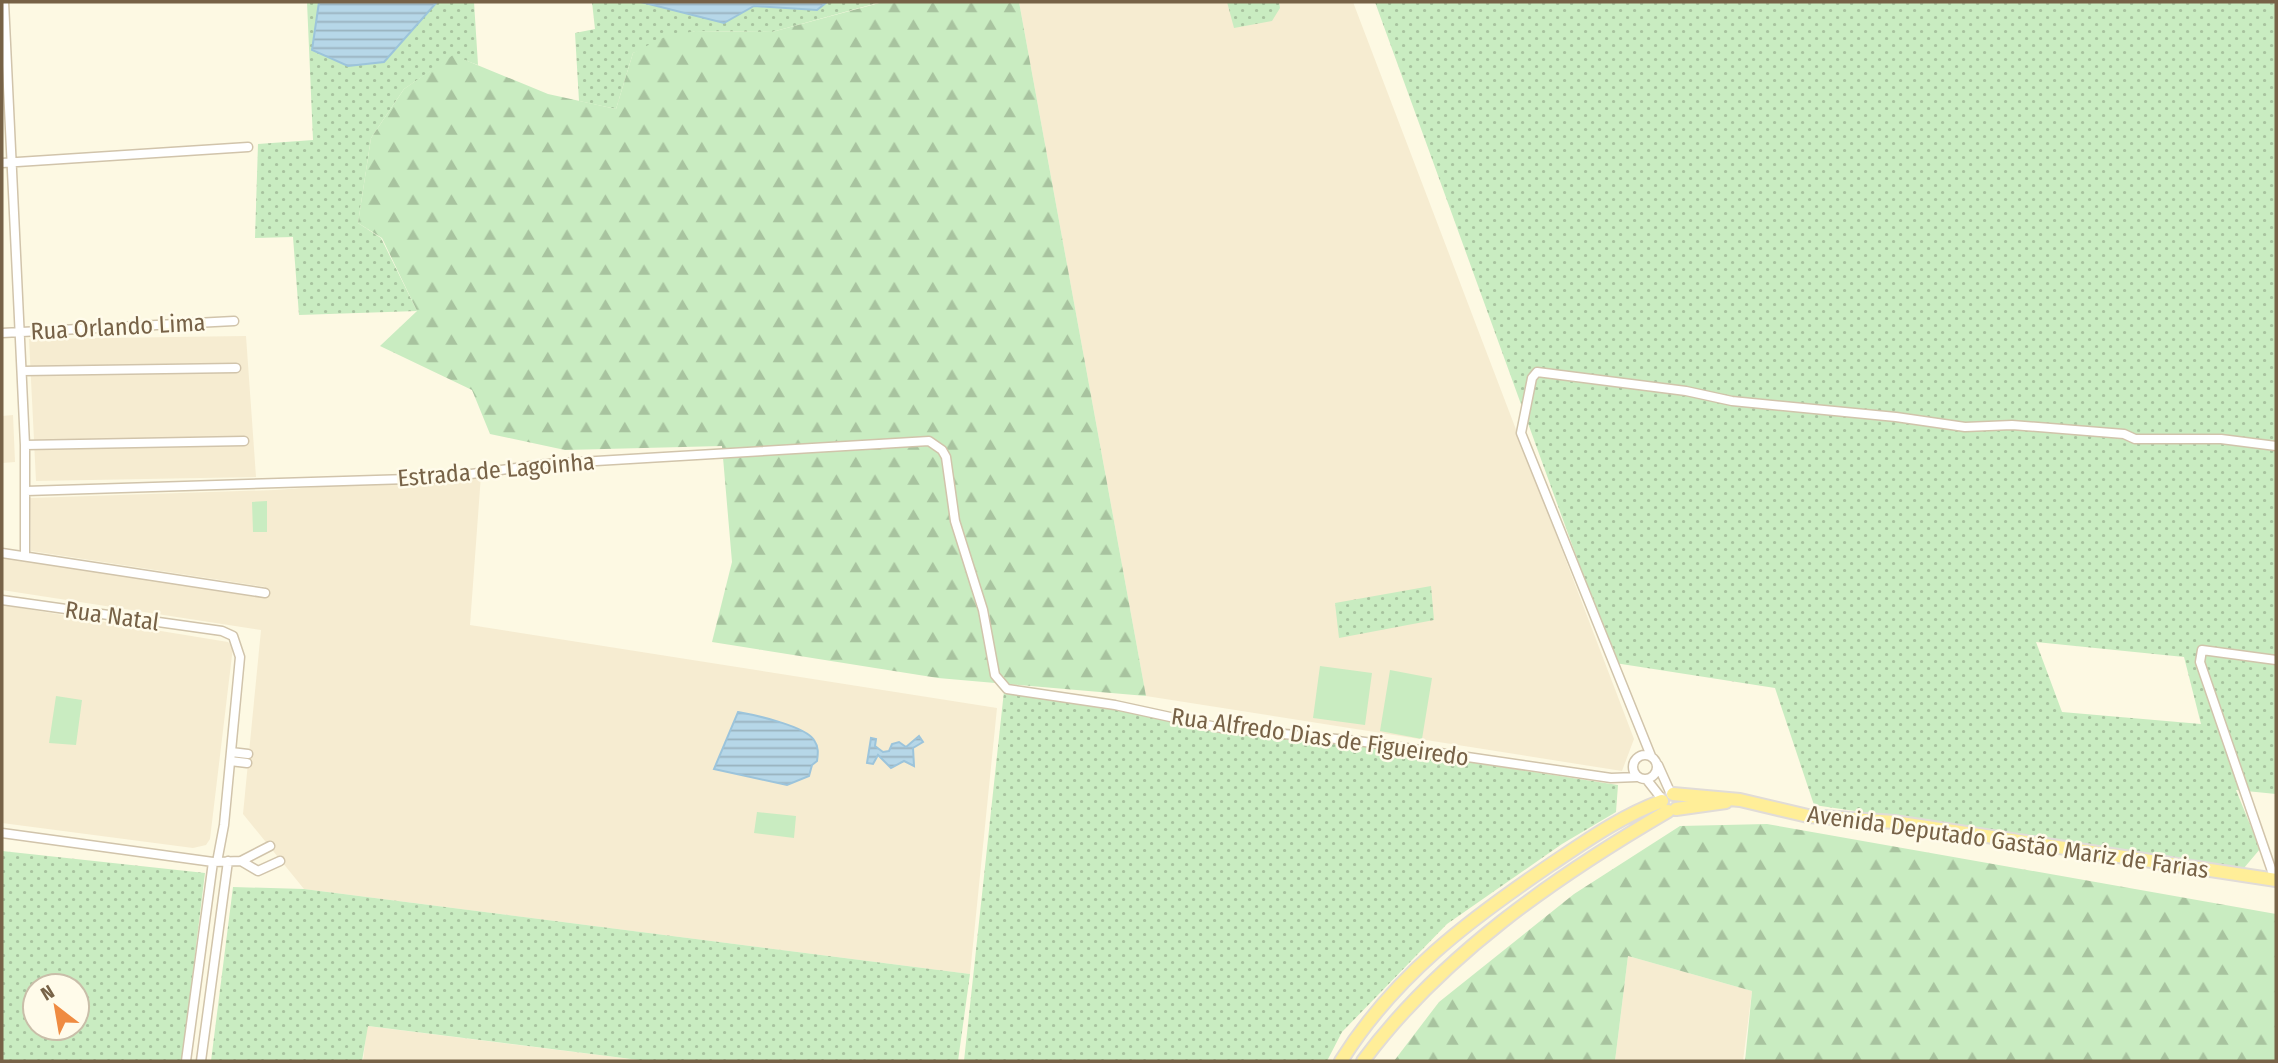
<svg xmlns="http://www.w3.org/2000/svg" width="2278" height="1063" font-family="'Fira Sans Condensed',sans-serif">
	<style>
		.residential { fill: #f6ecd1 }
		.grass { fill: url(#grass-dots); fill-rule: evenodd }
		.forest { fill: url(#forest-firs) }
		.pitch { fill: #c9ecc1 }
		.water { fill: url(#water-rules); stroke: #9cc4db; stroke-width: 2 }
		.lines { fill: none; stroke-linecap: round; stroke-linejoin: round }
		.minor-casing { stroke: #d1c4ab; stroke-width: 11 }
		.primary-casing { stroke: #e1dcd7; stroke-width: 16 }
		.minor { stroke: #fff; stroke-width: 8 }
		.primary { stroke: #ffee98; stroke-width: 12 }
		.labels { text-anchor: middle; stroke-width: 5; stroke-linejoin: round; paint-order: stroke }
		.street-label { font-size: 24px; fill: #776247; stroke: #fffbea }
	</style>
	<defs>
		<pattern id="grass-dots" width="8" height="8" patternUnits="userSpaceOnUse" patternTransform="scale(1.75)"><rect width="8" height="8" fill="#c9ecc1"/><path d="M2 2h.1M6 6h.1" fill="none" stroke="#a8c39f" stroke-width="1.8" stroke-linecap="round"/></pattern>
		<pattern id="forest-firs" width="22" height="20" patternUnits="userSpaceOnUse" patternTransform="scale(1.75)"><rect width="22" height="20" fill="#c9ecc1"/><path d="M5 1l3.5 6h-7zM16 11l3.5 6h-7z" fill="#a8c39f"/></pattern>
		<pattern id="water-rules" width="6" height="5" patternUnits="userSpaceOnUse" patternTransform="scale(1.75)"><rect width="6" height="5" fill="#b6d7e8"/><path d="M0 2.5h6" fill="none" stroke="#99b2be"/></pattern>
	</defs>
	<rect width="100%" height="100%" fill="#fdf9e3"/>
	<path class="residential" d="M 1019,2 L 1353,2 L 1634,739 L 1622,771 L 1146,696 Z
		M 246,336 L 256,477 L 36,481 L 29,339 Z
		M 13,415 L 15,462 L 2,463 L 2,416 Z
		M 481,475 L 470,625 L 997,708 L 970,974 L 304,889 L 243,814 L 261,630 L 2,590 L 2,557 L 265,597 L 265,587 L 31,551 L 30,498 L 275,490 Z
		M 2,605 L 228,642 L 233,647 L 210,839 L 206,845 L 193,848 L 2,823 Z
		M 1628,956 L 1752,991 L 1743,1061 L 1615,1061 Z
		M 367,1026 L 647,1061 L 363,1061 Z"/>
	<path class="grass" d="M 307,2 L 319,2 L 312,50 L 384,62 L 437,2 L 474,2 L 478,65 L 453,56 L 404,89 L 371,138 L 358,223 L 381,238 L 417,311 L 299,315 L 293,237 L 255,238 L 258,144 L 313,140 Z
		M 592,2 L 641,2 L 724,23 L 754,6 L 816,10 L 827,2 L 881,2 L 772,32 L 695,31 L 633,53 L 616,109 L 579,101 L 575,33 L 595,29 Z
		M 1227,2 L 1279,2 L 1280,8 L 1272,21 L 1234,28 Z
		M 1375,2 L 2276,2 L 2276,794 L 2236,790 L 2260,849 L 2244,868 L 1814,805 L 1775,688 L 1615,663 ZM 2036,642 L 2184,657 L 2201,724 L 2062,712 Z
		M 1431,586 L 1434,620 L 1339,638 L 1335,603 Z
		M 1004,691 L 1618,785 L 1616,812 L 1562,844 L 1447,924 L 1342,1032 L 1327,1061 L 964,1061 Z
		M 2,851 L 205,873 L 182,1061 L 2,1061 ZM 77,986 L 77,1028 L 35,1028 L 35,986 Z
		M 233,887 L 304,889 L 970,974 L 958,1061 L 647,1061 L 368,1026 L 362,1061 L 211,1061 Z"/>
	<path class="forest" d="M 883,2 L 1019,2 L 1146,696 L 938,678 L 712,642 L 732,562 L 722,446 L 565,450 L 490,434 L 472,390 L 380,346 L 417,311 L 382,238 L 358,223 L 371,138 L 404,89 L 453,55 L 548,94 L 616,109 L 633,53 L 662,38 L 695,31 L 772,32 Z
		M 1767,824 L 2276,914 L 2276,1061 L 1745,1061 L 1752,991 L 1628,956 L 1615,1061 L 1394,1061 L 1439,1002 L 1574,894 L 1680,826 Z"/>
	<path class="pitch" d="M 267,501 L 267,532 L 253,532 L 252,502 Z
		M 1320,666 L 1372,673 L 1365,725 L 1313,718 Z
		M 1390,670 L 1432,678 L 1422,739 L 1380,731 Z
		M 56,696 L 82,700 L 76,745 L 49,743 Z
		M 757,812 L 796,816 L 794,838 L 754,833 Z"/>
	<path class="water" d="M 319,2 L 437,2 L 384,62 L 348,66 L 312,50 Z
		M 641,2 L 827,2 L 817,10 L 754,6 L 724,23 Z
		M 738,712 C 755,715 805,726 814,740 C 819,747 818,754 817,761 L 812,765 L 809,776 L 787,785 L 714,769 Z
		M 919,736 L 923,742 L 913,748 L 914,766 L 904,761 L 891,768 L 878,755 L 873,764 L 867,763 L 871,738 L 876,739 L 875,746 L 883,752 L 889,751 L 892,744 L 899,742 L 906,747 Z"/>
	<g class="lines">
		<defs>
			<path id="minor" d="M 4,2 L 25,445 L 25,556
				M 2,163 L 248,147
				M 2,333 L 234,321
				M 22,371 L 236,368
				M 25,445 L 244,441
				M 26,491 L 441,478 L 546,464 L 929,441 L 942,450 L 946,457 L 955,521 L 983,610 L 995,675 L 1007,689 L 1115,705 L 1221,728 L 1358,741 L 1611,778 L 1637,777
				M 2,553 L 265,593
				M 2,600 L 222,631 L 233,636 L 240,657 L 224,825 L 217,862
				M 231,752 L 248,754
				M1633 767a12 12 0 1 1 24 0a12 12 0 1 1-24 0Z
				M 1651,756 L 1521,433 L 1532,378 L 1537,372 L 1686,391 L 1732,401 L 1896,417 L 1965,427 L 2012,425 L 2124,434 L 2135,439 L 2221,439 L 2276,446
				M 230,761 L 247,763
				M 1658,765 L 1671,794
				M 1647,780 L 1662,799
				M 2,833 L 213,862 L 241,861 L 270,846
				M 241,861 L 258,871 L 280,861
				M 2275,880 L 2200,662 L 2202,650 L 2276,660
				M 186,1061 L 213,862
				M 201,1061 L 228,861"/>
			<path id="primary" d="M 1673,794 L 1740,800 L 1808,816 L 1894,822 L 2276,880
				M 1676,809 L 1726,802
				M 1341,1061 C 1394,976 1469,920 1550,865 C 1586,841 1621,816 1662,801
				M 1363,1061 C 1441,956 1555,877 1668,811"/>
		</defs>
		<use href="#minor" class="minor-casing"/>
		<use href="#primary" class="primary-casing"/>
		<use href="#minor" class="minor"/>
		<use href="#primary" class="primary"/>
	</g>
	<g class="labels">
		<g class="street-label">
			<text transform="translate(118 327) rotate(-3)" y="8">Rua Orlando Lima</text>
			<text transform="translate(496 470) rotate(-5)" y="8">Estrada de Lagoinha</text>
			<text transform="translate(112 616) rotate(8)" y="8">Rua Natal</text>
			<text transform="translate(1320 737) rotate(8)" y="8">Rua Alfredo Dias de Figueiredo</text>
			<text transform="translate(2008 842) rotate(8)" y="8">Avenida Deputado Gastão Mariz de Farias</text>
		</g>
	</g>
	<rect width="2278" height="1063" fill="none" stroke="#776247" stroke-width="7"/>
	<g transform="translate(56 1007) rotate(329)"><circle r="33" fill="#fffbea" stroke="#c9bea9" stroke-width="2"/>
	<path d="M0-5L12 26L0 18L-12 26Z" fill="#ef8b41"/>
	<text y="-10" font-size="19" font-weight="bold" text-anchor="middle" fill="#776247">N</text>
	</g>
</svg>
